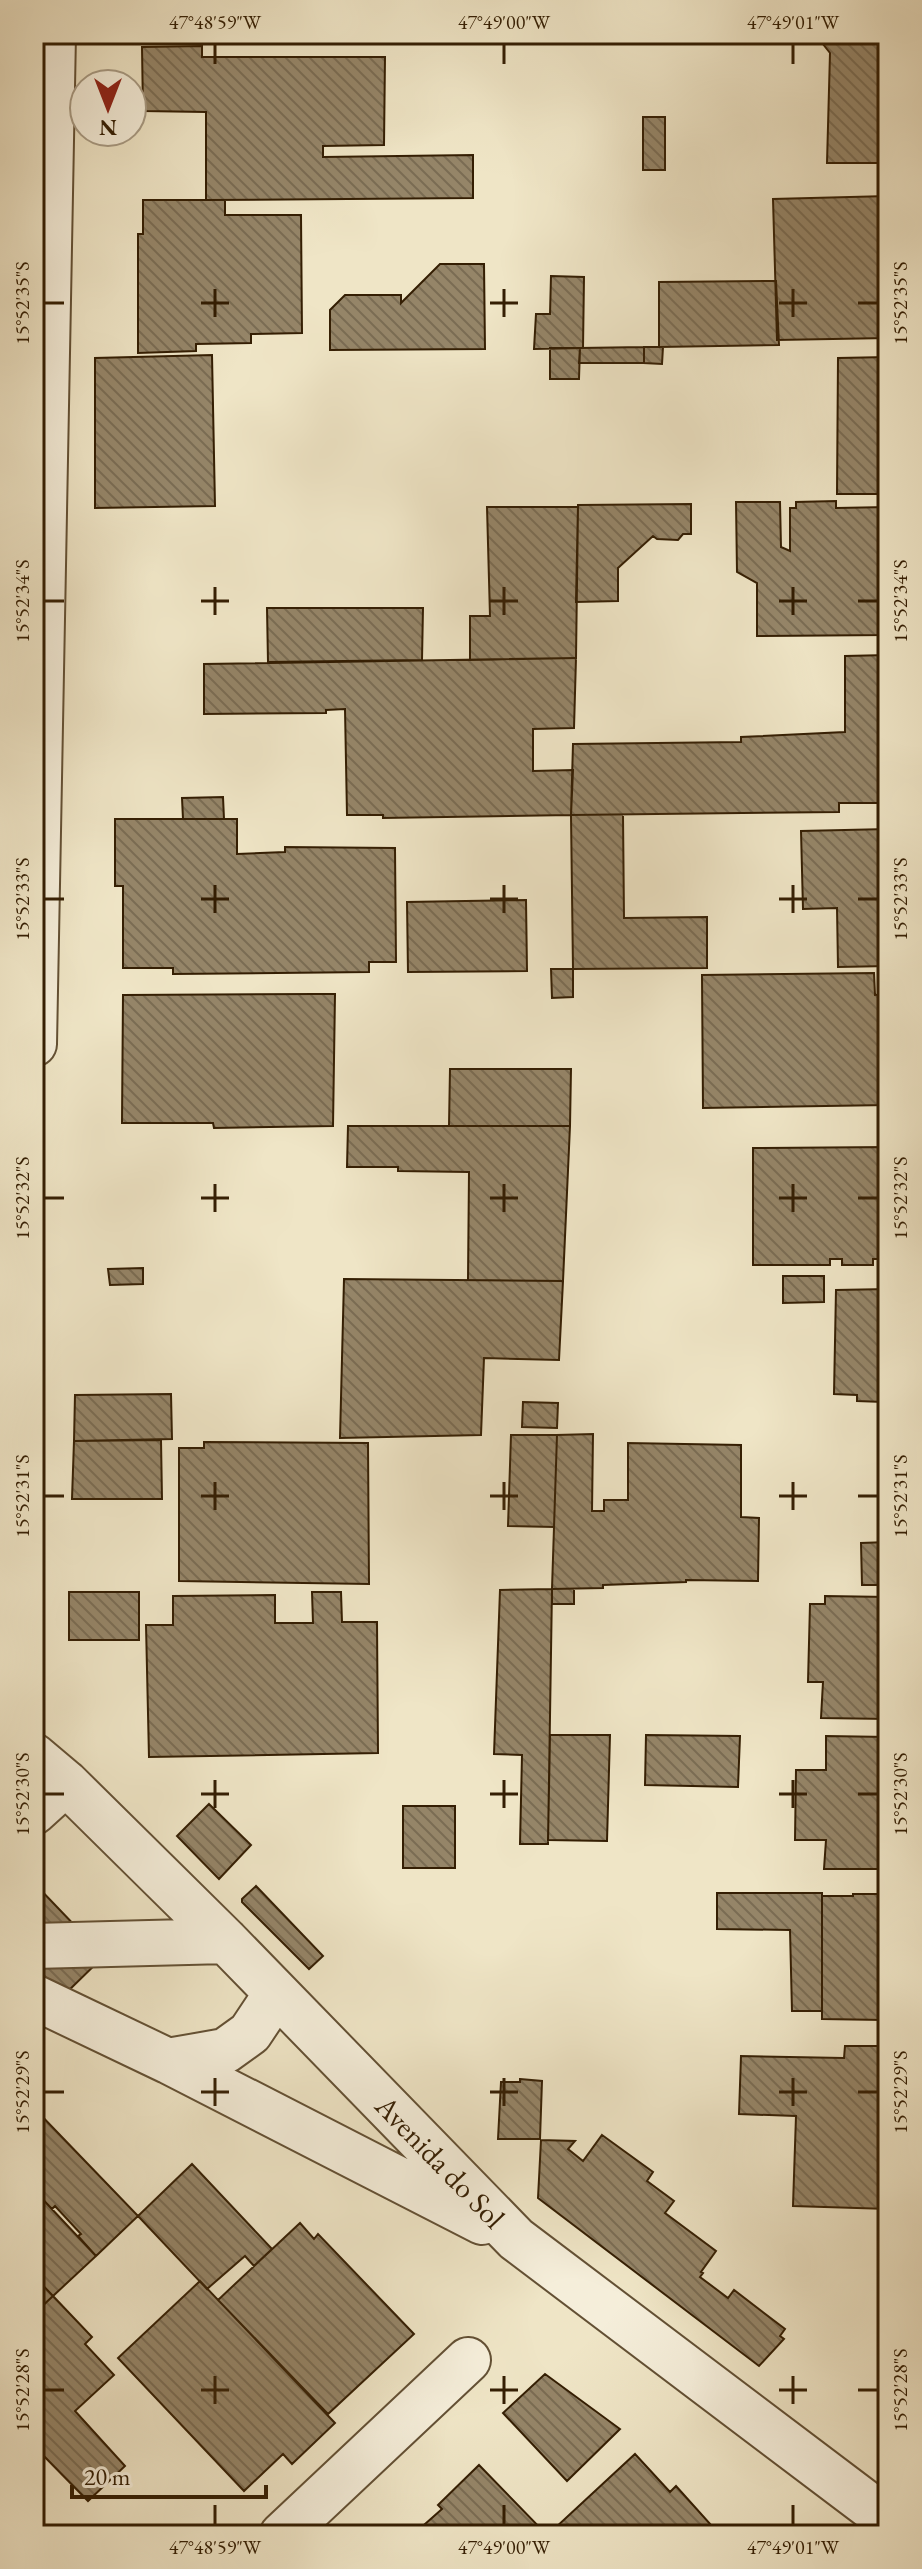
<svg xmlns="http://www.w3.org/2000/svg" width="922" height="2569" font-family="'EB Garamond',serif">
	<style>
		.building { fill: url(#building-back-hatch); stroke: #341e03; stroke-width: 2 }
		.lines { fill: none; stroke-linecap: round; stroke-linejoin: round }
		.minor-casing { stroke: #635034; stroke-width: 48 }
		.minor { stroke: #f5eeda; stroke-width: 44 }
		.ticks { fill: none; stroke: #341e03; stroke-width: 3 }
		.labels { text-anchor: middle; stroke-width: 6; stroke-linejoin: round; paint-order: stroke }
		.street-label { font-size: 30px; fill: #341e03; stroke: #f5eeda }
		.neatline { fill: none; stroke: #341e03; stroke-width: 3 }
		.ticks-label { font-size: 20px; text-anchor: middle; fill: #341e03 }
	</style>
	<defs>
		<pattern id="building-back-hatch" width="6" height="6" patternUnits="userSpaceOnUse" patternTransform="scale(2)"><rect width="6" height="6" fill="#958568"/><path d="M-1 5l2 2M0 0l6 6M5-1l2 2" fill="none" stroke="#7a6c53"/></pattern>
	</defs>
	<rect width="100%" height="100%" fill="#efe5c6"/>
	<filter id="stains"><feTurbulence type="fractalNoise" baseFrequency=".0025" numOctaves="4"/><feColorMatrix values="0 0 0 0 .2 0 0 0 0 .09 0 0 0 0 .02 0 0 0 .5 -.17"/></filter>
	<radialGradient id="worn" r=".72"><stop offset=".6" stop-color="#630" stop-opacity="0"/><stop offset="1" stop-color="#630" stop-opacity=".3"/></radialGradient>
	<path class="building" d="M 160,34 L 365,34 L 365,41 L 160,41 Z
		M 568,34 L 587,34 L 586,42 L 568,42 Z
		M 815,34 L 888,34 L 888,163 L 827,163 L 830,53 Z
		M 202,46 L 202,57 L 385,57 L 384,145 L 323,146 L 323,157 L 473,155 L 473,198 L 206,200 L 206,112 L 143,111 L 142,47 Z
		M 643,117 L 665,117 L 665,170 L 643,170 Z
		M 888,196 L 888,338 L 777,340 L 773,199 Z
		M 143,200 L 225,200 L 225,215 L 301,215 L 302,333 L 251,334 L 251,343 L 196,344 L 196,351 L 138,353 L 138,234 L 143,234 Z
		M 440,264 L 484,264 L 485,349 L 330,350 L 330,310 L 345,295 L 401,295 L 401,303 Z
		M 551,276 L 584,277 L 583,348 L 534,349 L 536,314 L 550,314 Z
		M 776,281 L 779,345 L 659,347 L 659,282 Z
		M 644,347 L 644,363 L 579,363 L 580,348 Z
		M 644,347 L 663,347 L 662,364 L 644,363 Z
		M 550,348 L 580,348 L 579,379 L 550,379 Z
		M 212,355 L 215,506 L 95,508 L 95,358 Z
		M 888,357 L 888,494 L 837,494 L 838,358 Z
		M 836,501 L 836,508 L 888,507 L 888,635 L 757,636 L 757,583 L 737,572 L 736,502 L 780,502 L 781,547 L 790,551 L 790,508 L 796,508 L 796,502 Z
		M 691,504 L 691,534 L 683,534 L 678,540 L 657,539 L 653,536 L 618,568 L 618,601 L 576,602 L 578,505 Z
		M 487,507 L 578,507 L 576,658 L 470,660 L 470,616 L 490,616 Z
		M 267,608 L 423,608 L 422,660 L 268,662 Z
		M 888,655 L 888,803 L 839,803 L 839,812 L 571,815 L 573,744 L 741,742 L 741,737 L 845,732 L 845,656 Z
		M 576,658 L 574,728 L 533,729 L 533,771 L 573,770 L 571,815 L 383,818 L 383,815 L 347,815 L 345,709 L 326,710 L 326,713 L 204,714 L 204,664 Z
		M 223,797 L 224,819 L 183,819 L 182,798 Z
		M 571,815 L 623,815 L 624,918 L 707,917 L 707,968 L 573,969 Z
		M 115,819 L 237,819 L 237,854 L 285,852 L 285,847 L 395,848 L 396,962 L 369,962 L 369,972 L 173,974 L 173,968 L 123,968 L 123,886 L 115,886 Z
		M 888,829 L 888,966 L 838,967 L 837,908 L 803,909 L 801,831 Z
		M 526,900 L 527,971 L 408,972 L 407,902 Z
		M 551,969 L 573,969 L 573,997 L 552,998 Z
		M 874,973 L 875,995 L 888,994 L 888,1105 L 703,1108 L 702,975 Z
		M 316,994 L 335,994 L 333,1126 L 214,1128 L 213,1123 L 122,1123 L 123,995 Z
		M 450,1069 L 571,1069 L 570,1126 L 449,1126 Z
		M 348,1126 L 570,1126 L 563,1281 L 468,1280 L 469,1172 L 398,1171 L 398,1167 L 347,1167 Z
		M 888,1147 L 888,1259 L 873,1259 L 873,1265 L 842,1265 L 842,1259 L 830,1259 L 830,1265 L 753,1265 L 753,1148 Z
		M 143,1268 L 143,1284 L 110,1285 L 108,1269 Z
		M 783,1276 L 824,1276 L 824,1302 L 783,1303 Z
		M 344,1279 L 563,1281 L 559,1360 L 484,1358 L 481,1435 L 340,1438 Z
		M 888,1289 L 888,1398 L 883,1398 L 883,1402 L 857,1401 L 857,1395 L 834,1394 L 836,1290 Z
		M 171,1394 L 172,1439 L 74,1441 L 75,1395 Z
		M 523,1402 L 558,1403 L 557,1428 L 522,1427 Z
		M 593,1434 L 592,1511 L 604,1511 L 604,1500 L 628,1500 L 628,1443 L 741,1445 L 741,1517 L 759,1518 L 758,1581 L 686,1580 L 686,1582 L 603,1585 L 603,1588 L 552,1589 L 557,1435 Z
		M 511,1435 L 557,1435 L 554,1527 L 508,1526 Z
		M 161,1440 L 162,1499 L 72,1499 L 74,1441 Z
		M 204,1442 L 368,1443 L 369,1584 L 179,1581 L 179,1448 L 204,1448 Z
		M 888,1542 L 888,1585 L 862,1585 L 861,1543 Z
		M 552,1589 L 574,1589 L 574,1604 L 552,1604 Z
		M 552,1589 L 548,1844 L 520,1844 L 522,1755 L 494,1754 L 500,1590 Z
		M 69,1592 L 139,1592 L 139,1640 L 69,1640 Z
		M 312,1592 L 341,1592 L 342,1622 L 377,1622 L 378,1753 L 149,1757 L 146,1625 L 173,1625 L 173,1596 L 275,1595 L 275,1623 L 313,1623 Z
		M 825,1596 L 888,1597 L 888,1719 L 821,1718 L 823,1682 L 808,1682 L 810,1604 L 825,1604 Z
		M 550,1735 L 610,1735 L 607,1841 L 548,1840 Z
		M 646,1735 L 740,1736 L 738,1787 L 645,1785 Z
		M 826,1736 L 888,1737 L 888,1869 L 824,1869 L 826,1840 L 795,1840 L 796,1770 L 826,1770 Z
		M 209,1804 L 251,1845 L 219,1879 L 177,1836 Z
		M 403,1806 L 455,1806 L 455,1868 L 403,1868 Z
		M 34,1883 L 104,1956 L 63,1996 L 34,1965 Z
		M 256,1886 L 323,1956 L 309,1969 L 242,1902 L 242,1899 Z
		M 717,1893 L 822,1893 L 822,2011 L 792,2011 L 790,1930 L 717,1929 Z
		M 853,1894 L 888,1894 L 888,2028 L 883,2028 L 883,2020 L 822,2019 L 822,1896 L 853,1896 Z
		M 845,2046 L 888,2046 L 888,2209 L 793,2206 L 796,2116 L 739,2114 L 741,2056 L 844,2058 Z
		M 520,2079 L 542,2081 L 540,2139 L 498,2139 L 501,2082 L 520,2082 Z
		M 34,2108 L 138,2216 L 96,2256 L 78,2236 L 81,2234 L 55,2206 L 52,2209 L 34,2190 Z
		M 602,2135 L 653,2172 L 647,2181 L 674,2201 L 665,2213 L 716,2251 L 701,2272 L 703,2273 L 700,2277 L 728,2298 L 734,2290 L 785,2329 L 780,2336 L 784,2339 L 759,2366 L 538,2198 L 541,2140 L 575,2141 L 568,2149 L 583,2161 Z
		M 192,2164 L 272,2249 L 254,2266 L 245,2256 L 207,2289 L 138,2216 Z
		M 34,2190 L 96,2256 L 53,2296 L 34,2276 Z
		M 300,2223 L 314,2239 L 318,2234 L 414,2334 L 328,2414 L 218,2300 Z
		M 34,2276 L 53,2296 L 34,2314 Z
		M 200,2281 L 335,2423 L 292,2464 L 283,2454 L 244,2491 L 118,2358 Z
		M 53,2296 L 92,2337 L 85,2344 L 114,2375 L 75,2411 L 125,2466 L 88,2501 L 34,2446 L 34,2314 Z
		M 545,2374 L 620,2429 L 567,2481 L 503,2413 Z
		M 635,2454 L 670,2492 L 676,2486 L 720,2535 L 560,2535 L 554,2529 Z
		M 479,2465 L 547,2535 L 426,2535 L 431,2530 L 424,2525 L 442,2509 L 438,2505 Z"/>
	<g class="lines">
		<defs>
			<path id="minor" d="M 34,1044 L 53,34
				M 34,1756 L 66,1783 L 226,1941 L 516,2239 L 888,2520
				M 34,1812 L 66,1783
				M 34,1946 L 226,1941
				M 34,1997 L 168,2061 L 482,2222
				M 168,2061 L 225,2051 L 250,2033 L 276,1994
				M 282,2535 L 468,2360"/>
		</defs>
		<use href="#minor" class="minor-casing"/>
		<use href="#minor" class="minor"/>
	</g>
	<path class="ticks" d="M 215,44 L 215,64M 504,44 L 504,64M 793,44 L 793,64M 215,289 L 215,317M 504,289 L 504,317M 793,289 L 793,317M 44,303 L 64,303M 201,303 L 229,303M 490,303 L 518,303M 779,303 L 807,303M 858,303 L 878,303M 215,587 L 215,615M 504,587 L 504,615M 793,587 L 793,615M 44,601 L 64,601M 201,601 L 229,601M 490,601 L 518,601M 779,601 L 807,601M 858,601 L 878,601M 215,885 L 215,913M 504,885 L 504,913M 793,885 L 793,913M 44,899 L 64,899M 201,899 L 229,899M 490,899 L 518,899M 779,899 L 807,899M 858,899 L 878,899M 215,1184 L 215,1212M 504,1184 L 504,1212M 793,1184 L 793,1212M 44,1198 L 64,1198M 201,1198 L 229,1198M 490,1198 L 518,1198M 779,1198 L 807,1198M 858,1198 L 878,1198M 215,1482 L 215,1510M 504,1482 L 504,1510M 793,1482 L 793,1510M 44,1496 L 64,1496M 201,1496 L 229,1496M 490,1496 L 518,1496M 779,1496 L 807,1496M 858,1496 L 878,1496M 215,1780 L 215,1808M 504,1780 L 504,1808M 793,1780 L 793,1808M 44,1794 L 64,1794M 201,1794 L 229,1794M 490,1794 L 518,1794M 779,1794 L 807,1794M 858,1794 L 878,1794M 215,2078 L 215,2106M 504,2078 L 504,2106M 793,2078 L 793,2106M 44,2092 L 64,2092M 201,2092 L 229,2092M 490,2092 L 518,2092M 779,2092 L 807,2092M 858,2092 L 878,2092M 215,2376 L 215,2404M 504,2376 L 504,2404M 793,2376 L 793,2404M 44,2390 L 64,2390M 201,2390 L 229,2390M 490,2390 L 518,2390M 779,2390 L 807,2390M 858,2390 L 878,2390M 215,2505 L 215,2525M 504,2505 L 504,2525M 793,2505 L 793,2525"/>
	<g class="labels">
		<g class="street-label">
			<text transform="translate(440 2162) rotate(46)" y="10">Avenida do Sol</text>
		</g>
	</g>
	<rect width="922" height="2569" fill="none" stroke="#efe5c6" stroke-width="88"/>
	<g transform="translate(108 108) rotate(180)"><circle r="38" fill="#f5eeda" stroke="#a89b84" stroke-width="2"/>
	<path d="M0-6L14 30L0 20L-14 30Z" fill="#8f2418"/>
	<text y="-12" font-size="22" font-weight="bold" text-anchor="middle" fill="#341e03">N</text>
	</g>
	<path d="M72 2485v12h194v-12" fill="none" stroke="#341e03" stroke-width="4"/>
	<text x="84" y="2485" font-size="24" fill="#341e03" stroke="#f5eeda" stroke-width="6" paint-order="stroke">20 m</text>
	<rect x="44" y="44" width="834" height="2481" class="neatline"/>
	<g class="ticks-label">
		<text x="215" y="29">47°48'59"W</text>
		<text x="504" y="29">47°49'00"W</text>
		<text x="793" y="29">47°49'01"W</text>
		<text transform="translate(900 303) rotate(-90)" y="7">15°52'35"S</text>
		<text transform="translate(22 303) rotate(-90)" y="7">15°52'35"S</text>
		<text transform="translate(900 601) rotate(-90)" y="7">15°52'34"S</text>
		<text transform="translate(22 601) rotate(-90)" y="7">15°52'34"S</text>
		<text transform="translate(900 899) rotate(-90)" y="7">15°52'33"S</text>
		<text transform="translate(22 899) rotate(-90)" y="7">15°52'33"S</text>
		<text transform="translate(900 1198) rotate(-90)" y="7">15°52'32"S</text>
		<text transform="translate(22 1198) rotate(-90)" y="7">15°52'32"S</text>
		<text transform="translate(22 1496) rotate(-90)" y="7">15°52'31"S</text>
		<text transform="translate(900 1496) rotate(-90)" y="7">15°52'31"S</text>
		<text transform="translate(900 1794) rotate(-90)" y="7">15°52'30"S</text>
		<text transform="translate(22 1794) rotate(-90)" y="7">15°52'30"S</text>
		<text transform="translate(22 2092) rotate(-90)" y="7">15°52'29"S</text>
		<text transform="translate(900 2092) rotate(-90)" y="7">15°52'29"S</text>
		<text transform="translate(22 2390) rotate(-90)" y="7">15°52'28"S</text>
		<text transform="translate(900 2390) rotate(-90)" y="7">15°52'28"S</text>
		<text x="215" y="2554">47°48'59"W</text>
		<text x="504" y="2554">47°49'00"W</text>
		<text x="793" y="2554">47°49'01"W</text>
	</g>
	<rect width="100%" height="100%" filter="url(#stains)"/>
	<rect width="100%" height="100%" fill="url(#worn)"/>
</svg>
